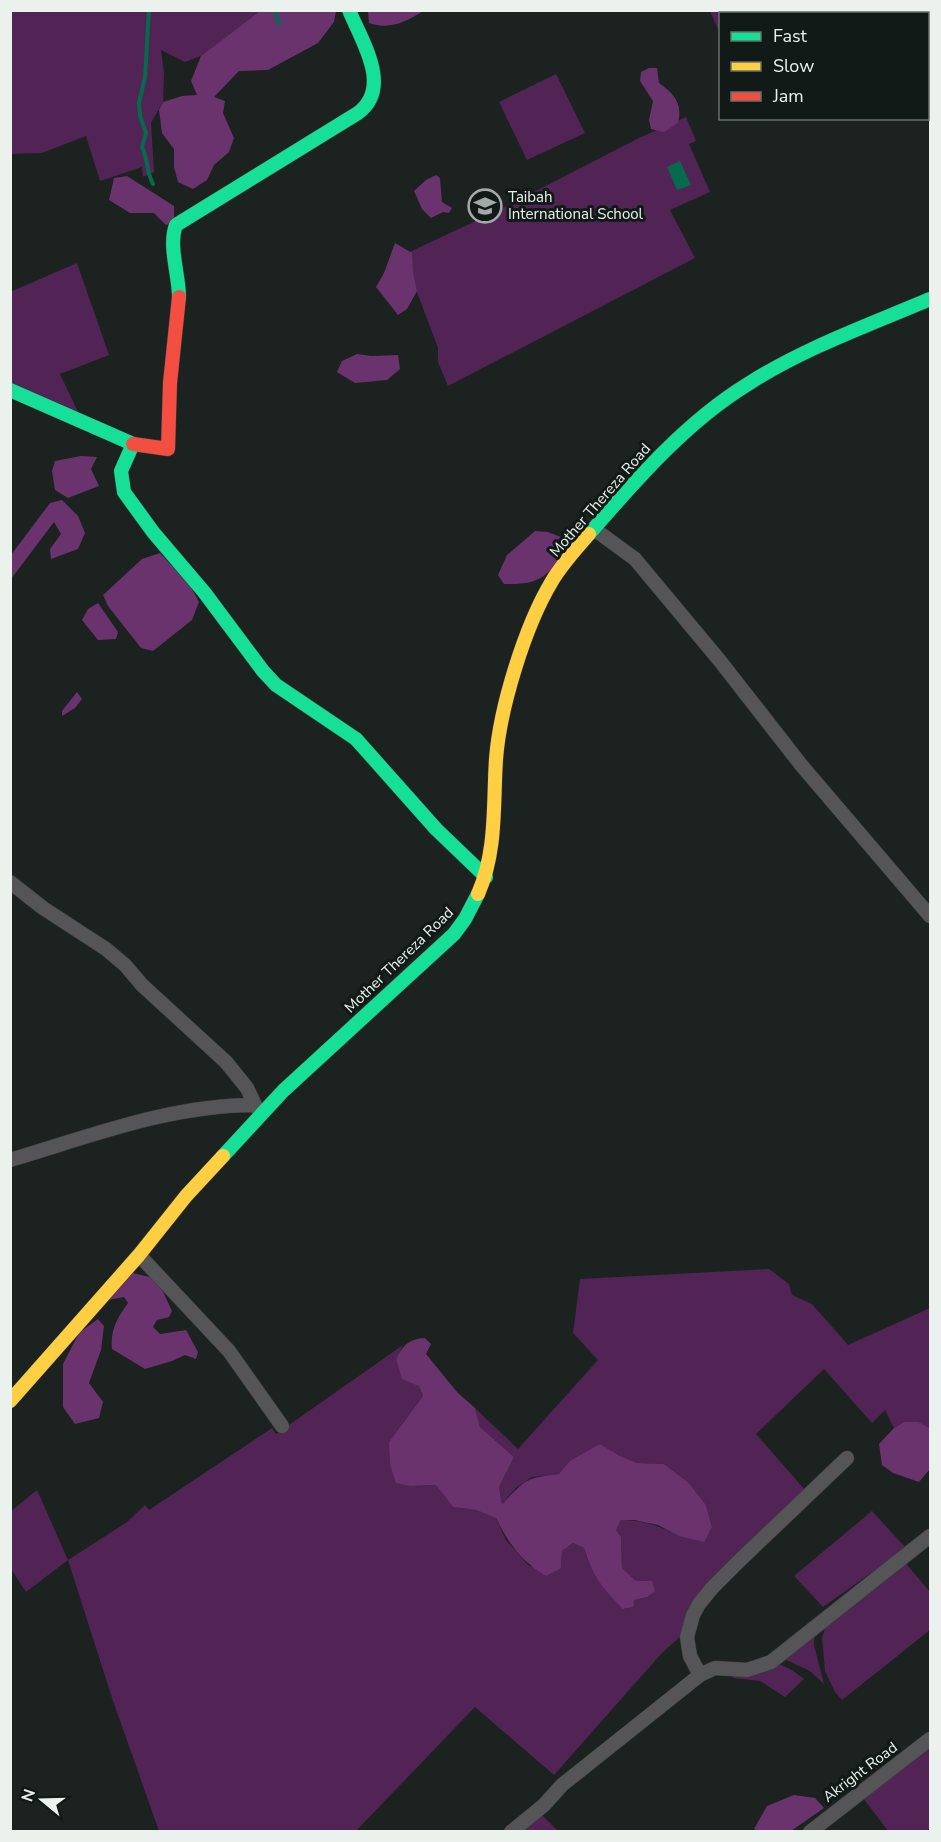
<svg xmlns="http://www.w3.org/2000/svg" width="941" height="1842" font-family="'Nunito Sans',sans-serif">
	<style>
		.green { fill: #512455 }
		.forest { fill: #6a336e }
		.water { fill: #066a4c }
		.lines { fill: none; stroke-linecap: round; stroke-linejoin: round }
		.stream { stroke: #066a4c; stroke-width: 4 }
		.street-casing { stroke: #3a3e3c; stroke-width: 15 }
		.fast-casing { stroke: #3a3e3c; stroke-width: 15 }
		.slow-casing { stroke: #3a3e3c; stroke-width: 15 }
		.jam-casing { stroke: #3a3e3c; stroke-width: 15 }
		.street { stroke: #555456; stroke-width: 14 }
		.fast { stroke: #16e098; stroke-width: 14 }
		.slow { stroke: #ffcf43; stroke-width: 14 }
		.jam { stroke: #f24e42; stroke-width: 14 }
		.labels { text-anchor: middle; stroke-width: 6; stroke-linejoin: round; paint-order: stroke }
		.poi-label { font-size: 15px; fill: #ebf2ee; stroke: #111a16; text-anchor: start }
		.street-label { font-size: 15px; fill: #ebf2ee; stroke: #111a16 }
	</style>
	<rect width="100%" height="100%" fill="#1c221f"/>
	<path class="green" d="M 812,10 L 814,13 L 720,14 L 720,34 L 710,11 Z
		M 10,11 L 260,11 L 201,56 L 185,62 L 161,50 L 164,73 L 163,102 L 151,123 L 154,172 L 143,177 L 142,167 L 100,181 L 86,136 L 42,153 L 11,154 Z
		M 556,74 L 585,133 L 527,160 L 499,102 Z
		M 686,117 L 696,141 L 689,144 L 710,192 L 670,210 L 695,258 L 448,386 L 438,362 L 438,348 L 403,255 L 495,212 L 639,138 Z
		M 77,263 L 109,355 L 60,374 L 79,414 L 10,385 L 10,292 Z
		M 769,1269 L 789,1284 L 792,1295 L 812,1304 L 848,1345 L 930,1308 L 930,1428 C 915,1421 908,1419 894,1428 L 885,1410 L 872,1423 L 824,1369 L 756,1434 L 805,1490 L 693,1602 L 683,1634 L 661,1654 L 554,1775 L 475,1707 L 356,1831 L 159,1831 L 112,1698 L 68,1560 L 26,1592 L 11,1569 L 10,1512 L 37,1490 L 68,1560 L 127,1522 L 145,1505 L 149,1510 L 272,1428 L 276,1434 L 403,1345 L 396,1359 L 419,1386 L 423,1396 L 389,1442 L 410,1486 L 436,1485 L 453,1507 L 476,1510 L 496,1518 L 506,1540 L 529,1566 L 561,1568 L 562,1551 L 573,1543 L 584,1548 C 592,1577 603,1588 624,1609 L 632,1607 L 634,1600 L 647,1597 L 636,1581 L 622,1568 L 621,1538 L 616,1530 L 621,1520 C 643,1520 660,1526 679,1536 L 712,1527 L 706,1505 L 689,1483 L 664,1464 L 637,1463 L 620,1456 L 600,1444 L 559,1474 L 532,1477 L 516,1488 L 502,1504 L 499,1487 L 514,1457 L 480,1427 L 475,1408 L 518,1449 L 598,1360 L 573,1333 L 580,1279 Z
		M 872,1511 L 906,1548 L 823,1607 L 794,1576 Z
		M 903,1560 L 930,1592 L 930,1630 L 842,1700 L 835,1692 L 825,1671 L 822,1638 L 830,1613 Z
		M 815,1623 L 814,1645 L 824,1684 L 810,1671 L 780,1657 Z
		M 779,1664 L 792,1670 L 804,1679 L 785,1697 L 760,1681 L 733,1678 L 727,1669 Z
		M 930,1741 L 930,1831 L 888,1831 L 861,1795 Z
		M 540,1813 L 558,1831 L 522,1832 Z"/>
	<path class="forest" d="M 260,11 L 336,11 L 334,22 L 318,43 L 268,70 L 239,71 L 214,97 L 225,101 L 223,113 L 234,138 L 229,152 L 214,165 L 207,180 L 193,189 L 178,182 L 174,167 L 174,149 L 162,133 L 159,110 L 163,102 L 182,96 L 197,95 L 191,81 L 201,56 Z
		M 368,11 L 368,10 L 423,11 C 406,22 390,30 369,23 Z
		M 649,68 L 657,68 L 659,83 C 674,94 683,103 678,123 L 664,132 L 651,129 L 649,120 L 653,101 L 640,81 L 641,72 Z
		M 436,175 L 440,178 L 442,202 L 452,208 L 449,213 L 443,212 L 431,218 L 422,209 L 414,191 L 426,180 Z
		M 127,176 L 174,206 L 174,222 L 166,225 L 154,213 L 130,213 L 109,200 L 114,178 Z
		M 395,243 L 412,253 L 413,273 L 417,291 L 407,309 L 398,315 L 376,287 L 384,273 Z
		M 357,354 L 371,356 L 398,355 L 400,369 L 387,380 L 355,383 L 337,372 L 342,361 Z
		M 81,456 L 97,457 L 91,469 L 99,486 L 68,498 L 55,490 L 52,471 L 55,461 Z
		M 62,500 L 78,516 L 85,533 L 78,549 L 51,559 L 50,549 L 61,534 L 54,522 L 11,579 L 11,555 L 50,503 Z
		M 535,531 L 548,532 L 566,539 L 569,547 C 546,576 543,585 504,584 L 498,575 L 507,555 Z
		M 160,553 L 189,584 L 199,602 L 192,620 L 153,651 L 141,648 L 108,606 L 103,595 L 142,559 Z
		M 98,603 L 118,632 L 116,639 L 98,640 L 82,620 L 88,609 Z
		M 77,692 L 82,699 L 75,708 L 62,716 L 62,711 Z
		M 133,1273 L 157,1279 L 172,1311 L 169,1317 L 157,1320 L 153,1327 L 160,1334 L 186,1330 L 198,1352 L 196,1359 L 185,1355 L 172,1361 L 145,1369 L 112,1349 C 110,1331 117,1318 128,1303 L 124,1297 L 103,1301 Z
		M 98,1319 L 104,1326 L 101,1350 L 89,1383 L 103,1402 L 99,1418 L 75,1424 L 63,1407 L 63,1364 L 79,1333 Z
		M 425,1338 L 431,1344 L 426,1354 L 457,1392 L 475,1408 L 480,1427 L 514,1457 L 499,1487 L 502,1504 C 526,1480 524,1478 559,1474 L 570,1461 L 600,1444 L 620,1456 L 637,1463 L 664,1464 L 689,1483 L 706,1505 L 712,1527 L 704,1542 L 679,1536 L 658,1525 L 634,1520 L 621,1520 L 616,1530 L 621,1537 L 622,1568 L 636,1581 L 652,1581 L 655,1591 L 647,1597 L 634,1600 L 633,1607 L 623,1609 C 602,1587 593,1578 584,1548 L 573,1543 L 562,1551 L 561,1568 L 546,1576 C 521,1561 509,1544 496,1518 L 476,1510 L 453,1507 L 436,1485 L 410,1486 L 396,1483 L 390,1464 L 389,1442 L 423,1396 L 419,1386 L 402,1379 L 396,1359 C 403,1345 409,1339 425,1338 Z
		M 904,1422 L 918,1422 L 930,1428 L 930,1469 L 919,1482 L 893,1473 L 882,1465 L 879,1444 L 894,1428 Z
		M 794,1795 L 815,1798 L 824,1808 L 791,1831 L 758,1831 L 754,1829 L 767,1806 Z"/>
	<path class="water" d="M 680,161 L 691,185 L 677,190 L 667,167 Z"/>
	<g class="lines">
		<path class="stream" d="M 149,10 L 145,77 L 139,103 L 140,116 L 146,133 L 142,147 C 148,159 146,171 153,184
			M 275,10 L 279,24"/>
		<defs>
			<path id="street" d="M 594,529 L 635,559 L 720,661 L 802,766 L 930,916
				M 10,882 L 43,908 L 106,949 L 125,965 L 142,985 L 226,1062 L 247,1088 L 255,1105
				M 10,1160 C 91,1136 170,1105 255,1105 L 260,1112
				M 139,1255 L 229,1351 L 282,1426
				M 700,1675 L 690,1656 L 687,1637 L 693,1615 L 699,1604 L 712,1588 L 738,1562 L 847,1458
				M 511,1832 L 544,1805 L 562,1785 L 700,1675 L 715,1668 L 747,1670 L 771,1662 L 930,1536
				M 810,1832 L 930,1739"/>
			<path id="fast" d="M 179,297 C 179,274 168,246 176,225 L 358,113 C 393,87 361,40 349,10
				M 10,390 L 133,444 L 121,471 L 124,492 L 153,532 L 204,592 L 263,671 L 276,685 L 356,739 L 436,829 L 486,877
				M 589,534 C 636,480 686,422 748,384 C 804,348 869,325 930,299
				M 223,1156 L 283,1091 L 454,934 L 465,919 L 478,894"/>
			<path id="slow" d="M 478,894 C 497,851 493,805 496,759 C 500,707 525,626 552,581 C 562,564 576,549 589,534
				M 10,1401 L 139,1255 L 186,1196 L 223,1156"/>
			<path id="jam" d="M 133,444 L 168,449 L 170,383 L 179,297"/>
		</defs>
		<use href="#street" class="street-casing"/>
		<use href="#fast" class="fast-casing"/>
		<use href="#slow" class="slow-casing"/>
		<use href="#jam" class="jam-casing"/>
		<use href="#street" class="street"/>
		<use href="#fast" class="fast"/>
		<use href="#slow" class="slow"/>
		<use href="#jam" class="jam"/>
	</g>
	<defs>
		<symbol id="school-ring" viewBox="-11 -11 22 22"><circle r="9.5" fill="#111a16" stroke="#a3a9a6" stroke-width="1.5"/><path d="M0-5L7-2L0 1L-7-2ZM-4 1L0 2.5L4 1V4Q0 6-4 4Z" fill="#a3a9a6"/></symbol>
	</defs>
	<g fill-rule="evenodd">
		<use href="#school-ring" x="466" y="187" width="38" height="38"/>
	</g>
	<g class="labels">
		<g class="poi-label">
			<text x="508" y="202">Taibah<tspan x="508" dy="17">International School</tspan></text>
		</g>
		<g class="street-label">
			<text transform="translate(600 500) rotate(-49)" y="5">Mother Thereza Road</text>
			<text transform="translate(399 960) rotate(-44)" y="5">Mother Thereza Road</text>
			<text transform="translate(860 1772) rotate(-37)" y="5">Akright Road</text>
		</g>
	</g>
	<rect width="941" height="1842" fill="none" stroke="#ebf2ee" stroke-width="24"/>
	<rect x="719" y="12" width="210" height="108" fill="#111a16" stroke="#68706c" stroke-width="1.5"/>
	<rect x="731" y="32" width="30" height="9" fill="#16e098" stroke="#68706c" stroke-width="1.5"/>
	<text x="773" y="42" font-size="18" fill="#ebf2ee">Fast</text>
	<rect x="731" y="62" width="30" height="9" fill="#ffcf43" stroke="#68706c" stroke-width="1.5"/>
	<text x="773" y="72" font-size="18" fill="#ebf2ee">Slow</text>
	<rect x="731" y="92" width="30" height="9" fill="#f24e42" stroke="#68706c" stroke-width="1.5"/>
	<text x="773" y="102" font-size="18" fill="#ebf2ee">Jam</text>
	<g transform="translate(42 1800) rotate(289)" stroke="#111a16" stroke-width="4.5" paint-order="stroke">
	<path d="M0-4.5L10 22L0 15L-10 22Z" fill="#ebf2ee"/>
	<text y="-9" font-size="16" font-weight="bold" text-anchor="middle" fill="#ebf2ee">N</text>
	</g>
</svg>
